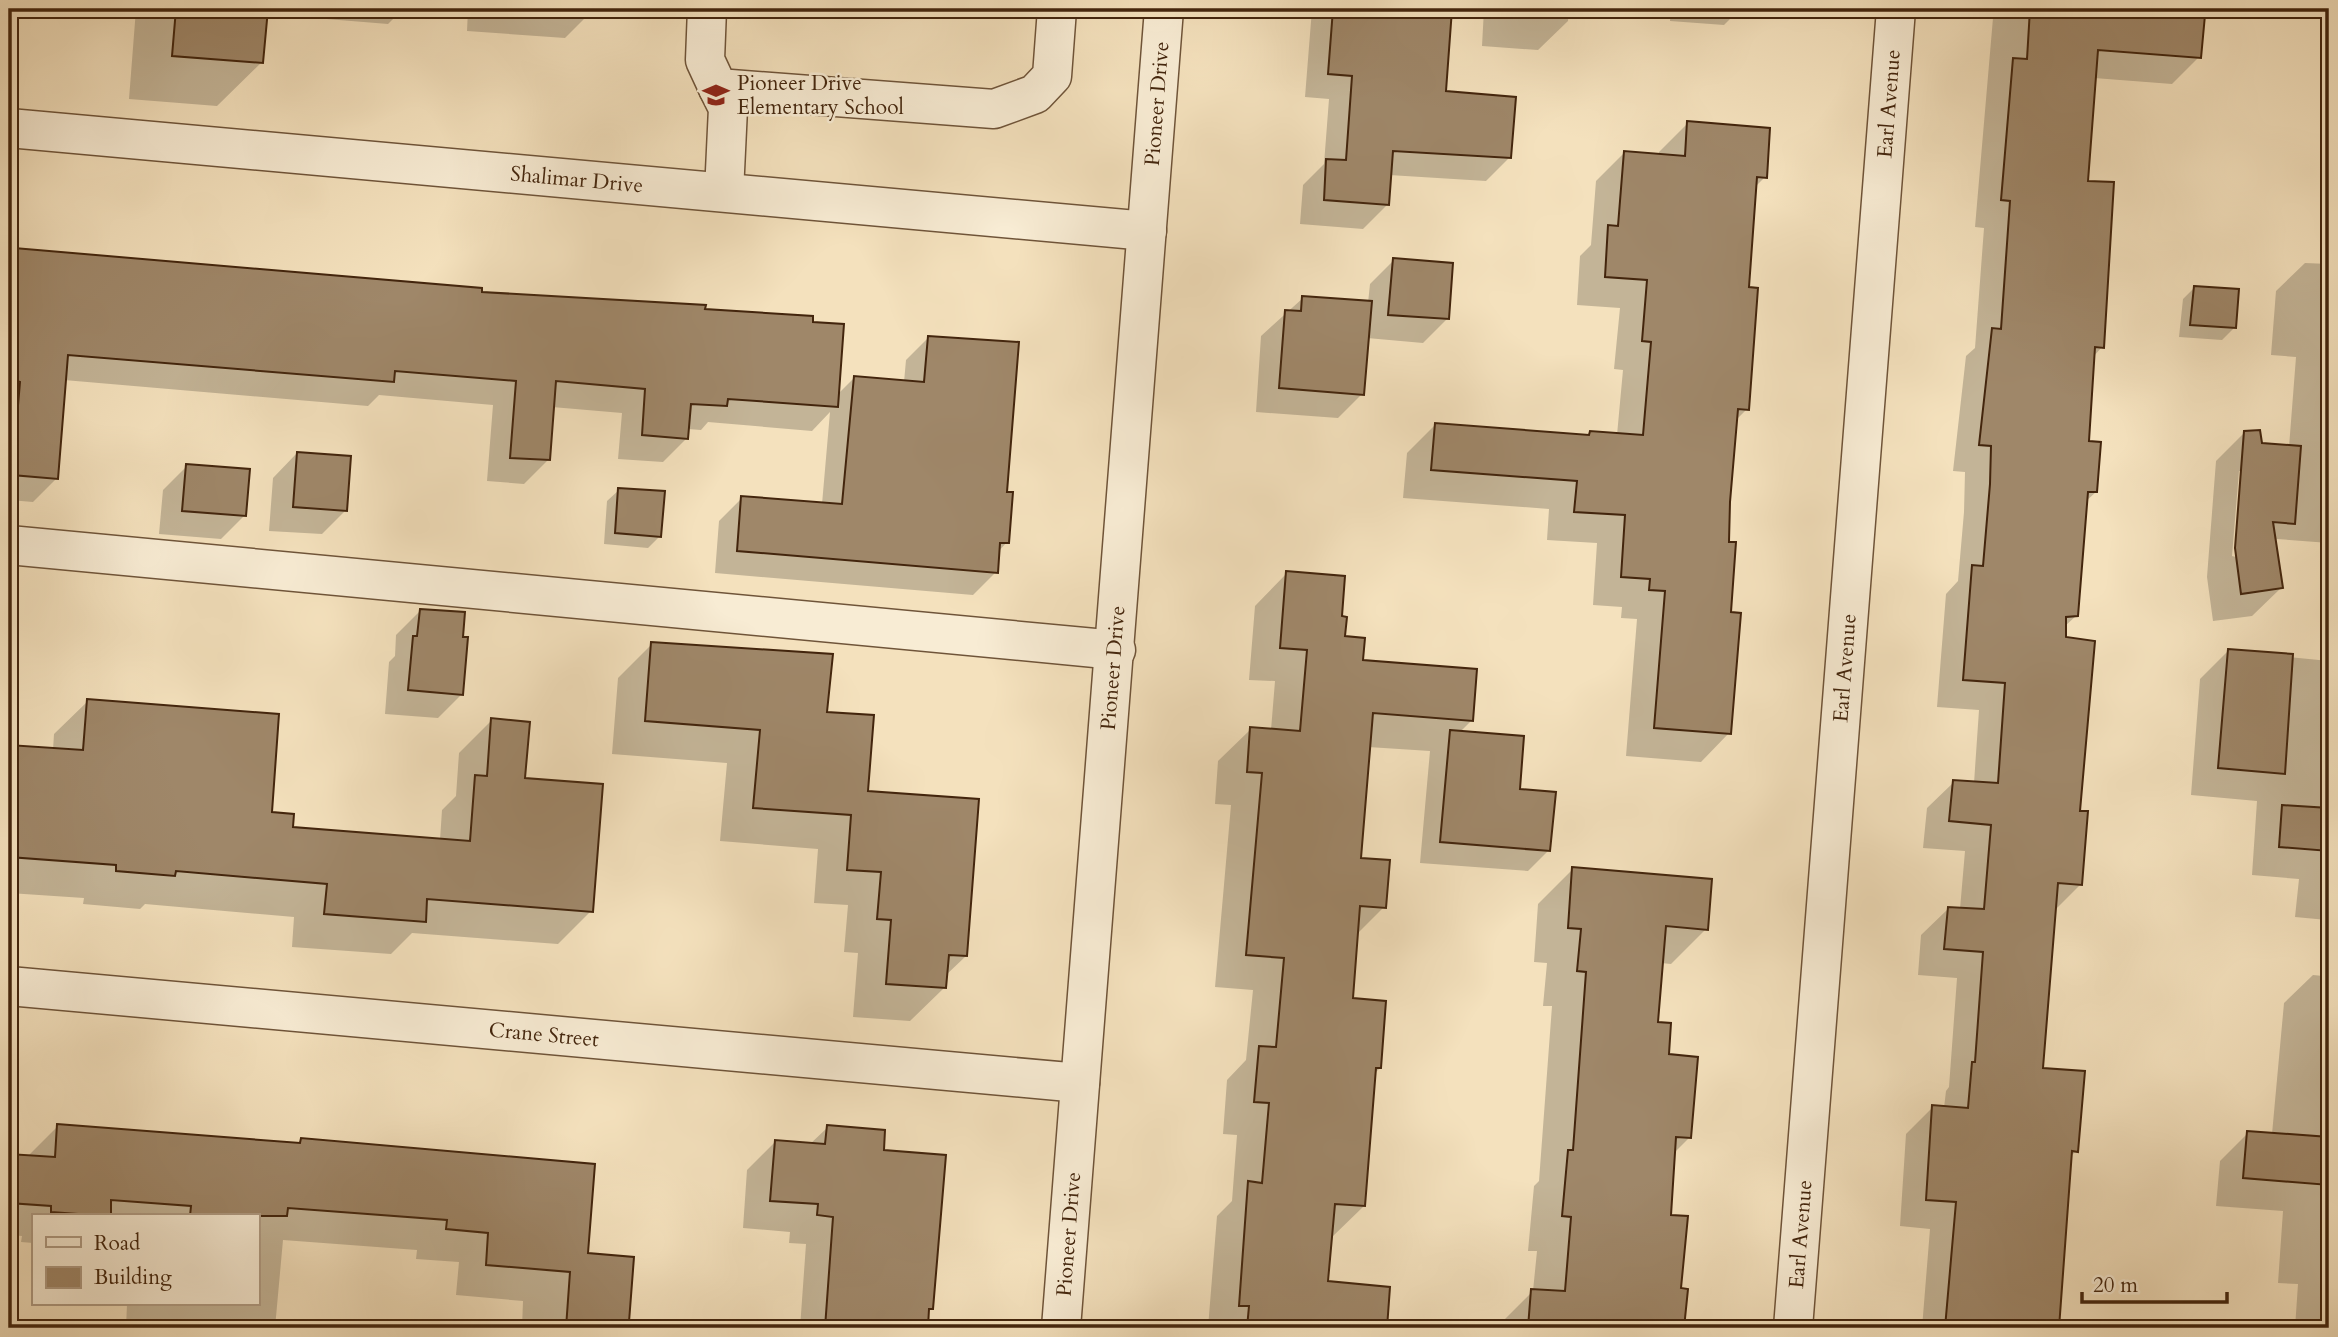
<svg xmlns="http://www.w3.org/2000/svg" width="2338" height="1337" font-family="Cardo,serif">
	<style>
		.shadow { fill: #0003; fill-rule: evenodd }
		.building { fill: #9f8769; stroke: #43250d; stroke-width: 2 }
		.lines { fill: none; stroke-linecap: round; stroke-linejoin: round }
		.minor-casing { stroke: #6f5439; stroke-width: 41 }
		.minor { stroke: #f8ecd4; stroke-width: 38 }
		.labels { text-anchor: middle; stroke-width: 5; stroke-linejoin: round; paint-order: stroke }
		.poi-label { font-size: 21px; fill: #43250d; stroke: #f8ecd4; text-anchor: start }
		.street-label { font-size: 21px; fill: #43250d; stroke: #f8ecd4 }
	</style>
	<rect width="100%" height="100%" fill="#f4e1bd"/>
	<filter id="stains"><feTurbulence type="fractalNoise" baseFrequency=".00286" numOctaves="4"/><feColorMatrix values="0 0 0 0 .2 0 0 0 0 .09 0 0 0 0 .02 0 0 0 .5 -.17"/></filter>
	<radialGradient id="worn" r=".72"><stop offset=".6" stop-color="#630" stop-opacity="0"/><stop offset="1" stop-color="#630" stop-opacity=".3"/></radialGradient>
	<path class="shadow" d="M 136,9 L 403,9 L 388,24 L 265,14 L 262,62 L 217,106 L 129,99 Z
		M 468,9 L 594,9 L 565,38 L 467,31 Z
		M 1312,9 L 1451,9 L 1444,92 L 1510,157 L 1486,181 L 1389,175 L 1387,205 L 1363,229 L 1300,224 L 1303,185 L 1324,164 L 1329,99 L 1305,97 Z
		M 1484,9 L 1569,9 L 1568,21 L 1538,50 L 1482,46 Z
		M 1671,9 L 1740,9 L 1724,25 L 1670,21 Z
		M 1988,9 L 2103,9 L 2203,17 L 2199,57 L 2172,84 L 2094,78 L 2086,182 L 2102,347 L 2093,357 L 2087,443 L 2096,492 L 2085,502 L 2077,615 L 2064,627 L 2081,884 L 2054,911 L 2041,1070 L 2076,1151 L 2070,1157 L 2057,1328 L 1922,1328 L 1930,1229 L 1900,1226 L 1906,1134 L 1933,1107 L 1944,1108 L 1946,1091 L 1949,1087 L 1957,978 L 1918,975 L 1921,935 L 1948,909 L 1960,909 L 1965,851 L 1923,848 L 1927,808 L 1954,782 L 1974,783 L 1979,710 L 1937,707 L 1946,594 L 1958,581 L 1964,512 L 1965,472 L 1953,471 L 1966,356 L 1975,348 L 1984,228 L 1975,227 L 1993,18 L 1987,18 Z
		M 1688,123 L 1765,177 L 1754,188 L 1747,289 L 1747,409 L 1735,421 L 1728,502 L 1729,733 L 1701,762 L 1626,756 L 1637,619 L 1621,618 L 1622,607 L 1593,605 L 1597,543 L 1547,540 L 1549,509 L 1403,498 L 1407,453 L 1435,425 L 1586,437 L 1590,432 L 1617,435 L 1623,370 L 1614,369 L 1620,308 L 1577,305 L 1580,256 L 1591,245 L 1596,181 L 1624,153 L 1659,156 L 1659,152 Z
		M 9,249 L 704,311 L 837,395 L 854,378 L 904,382 L 906,360 L 929,337 L 1005,494 L 1007,542 L 998,552 L 996,572 L 973,595 L 715,573 L 719,521 L 742,498 L 822,504 L 830,412 L 812,431 L 708,422 L 701,430 L 688,429 L 687,438 L 663,462 L 618,459 L 622,413 L 552,407 L 548,460 L 524,484 L 487,481 L 493,405 L 379,395 L 368,406 L 64,380 L 57,478 L 33,502 L 9,500 Z
		M 1394,260 L 1447,319 L 1423,343 L 1367,338 L 1362,394 L 1338,418 L 1256,412 L 1261,336 L 1303,298 L 1368,303 L 1370,284 Z
		M 2305,263 L 2329,264 L 2329,543 L 2277,539 L 2274,542 L 2281,588 L 2252,616 L 2213,621 L 2207,577 L 2216,461 L 2244,433 L 2261,444 L 2289,447 L 2296,357 L 2271,355 L 2276,291 ZM 2239,471 L 2242,471 L 2236,557 L 2232,556 Z
		M 2195,287 L 2234,328 L 2222,340 L 2179,337 L 2183,299 Z
		M 297,453 L 346,510 L 322,534 L 269,531 L 273,478 Z
		M 187,466 L 245,515 L 221,539 L 159,534 L 163,490 Z
		M 619,490 L 660,536 L 648,548 L 604,544 L 607,501 Z
		M 1287,573 L 1341,618 L 1343,638 L 1362,662 L 1472,720 L 1459,733 L 1518,791 L 1549,850 L 1528,871 L 1420,863 L 1430,751 L 1368,747 L 1359,859 L 1384,907 L 1356,935 L 1351,1000 L 1380,1068 L 1374,1074 L 1364,1206 L 1331,1238 L 1326,1283 L 1388,1288 L 1385,1328 L 1208,1328 L 1217,1216 L 1232,1201 L 1237,1135 L 1223,1134 L 1227,1080 L 1246,1060 L 1253,990 L 1215,987 L 1231,805 L 1215,804 L 1218,761 L 1251,729 L 1271,730 L 1275,681 L 1249,680 L 1255,606 Z
		M 9,583 L 15,583 L 12,631 L 9,634 Z
		M 420,611 L 462,694 L 438,718 L 385,714 L 389,662 L 395,656 L 396,635 Z
		M 652,644 L 826,713 L 866,792 L 966,956 L 945,976 L 944,988 L 910,1021 L 853,1017 L 858,953 L 844,952 L 848,905 L 814,903 L 818,849 L 720,841 L 727,763 L 612,754 L 618,678 Z
		M 2228,651 L 2329,661 L 2329,1328 L 2295,1328 L 2298,1284 L 2278,1283 L 2283,1211 L 2216,1206 L 2220,1161 L 2248,1133 L 2272,1134 L 2284,1003 L 2313,975 L 2323,976 L 2327,920 L 2295,917 L 2299,879 L 2252,875 L 2257,801 L 2191,795 L 2200,679 Z
		M 88,701 L 291,828 L 440,840 L 442,810 L 456,796 L 459,753 L 492,720 L 591,911 L 558,944 L 412,933 L 391,954 L 292,947 L 294,917 L 145,904 L 140,909 L 83,904 L 84,898 L 9,893 L 9,746 L 53,750 L 54,734 Z
		M 1573,869 L 1706,929 L 1671,964 L 1661,963 L 1656,1024 L 1690,1137 L 1673,1154 L 1669,1217 L 1680,1290 L 1686,1291 L 1683,1328 L 1496,1328 L 1533,1291 L 1537,1251 L 1528,1251 L 1534,1186 L 1539,1181 L 1552,1006 L 1543,1006 L 1547,963 L 1534,962 L 1538,904 Z
		M 58,1126 L 297,1144 L 301,1140 L 586,1255 L 627,1321 L 620,1328 L 522,1328 L 523,1301 L 456,1295 L 459,1262 L 416,1259 L 417,1250 L 283,1240 L 275,1328 L 126,1328 L 127,1304 L 257,1304 L 257,1216 L 33,1216 L 33,1243 L 21,1242 L 22,1236 L 9,1235 L 9,1155 L 27,1157 Z
		M 828,1127 L 882,1151 L 932,1308 L 927,1313 L 926,1328 L 752,1328 L 756,1324 L 800,1328 L 806,1244 L 789,1243 L 790,1232 L 743,1228 L 747,1170 L 775,1142 L 809,1145 Z"/>
	<path class="building" d="M 176,9 L 268,9 L 263,63 L 172,56 Z
		M 1333,9 L 1452,9 L 1446,91 L 1516,97 L 1511,158 L 1393,151 L 1389,205 L 1324,200 L 1326,159 L 1346,160 L 1352,76 L 1328,74 Z
		M 2030,9 L 2123,12 L 2125,9 L 2205,15 L 2201,58 L 2098,50 L 2088,181 L 2114,182 L 2104,348 L 2095,347 L 2089,441 L 2101,442 L 2097,492 L 2088,492 L 2078,616 L 2066,617 L 2066,637 L 2095,641 L 2080,811 L 2088,811 L 2082,885 L 2058,883 L 2043,1068 L 2085,1071 L 2078,1152 L 2072,1151 L 2059,1328 L 1945,1328 L 1956,1202 L 1926,1200 L 1932,1105 L 1968,1108 L 1972,1062 L 1975,1062 L 1983,952 L 1944,949 L 1948,907 L 1984,909 L 1991,825 L 1949,821 L 1953,780 L 1998,783 L 2005,683 L 1963,680 L 1972,565 L 1983,566 L 1990,484 L 1991,446 L 1979,445 L 1992,328 L 2001,329 L 2010,201 L 2001,200 L 2013,58 L 2027,59 Z
		M 1687,121 L 1770,128 L 1767,178 L 1757,177 L 1749,287 L 1758,288 L 1749,410 L 1738,409 L 1730,502 L 1729,542 L 1736,542 L 1731,612 L 1741,613 L 1731,734 L 1654,728 L 1665,591 L 1649,590 L 1650,579 L 1621,577 L 1625,515 L 1574,512 L 1577,481 L 1431,470 L 1435,423 L 1589,435 L 1590,431 L 1643,435 L 1651,342 L 1642,341 L 1647,280 L 1605,277 L 1608,225 L 1618,226 L 1624,151 L 1685,156 Z
		M 14,248 L 482,288 L 482,292 L 706,305 L 705,309 L 813,316 L 813,322 L 844,324 L 838,407 L 728,399 L 727,406 L 691,404 L 688,439 L 642,435 L 645,389 L 556,381 L 550,460 L 510,458 L 516,381 L 395,371 L 394,382 L 68,355 L 58,479 L 12,475 L 20,382 L 17,381 L 18,357 L 9,356 L 9,249 Z
		M 1393,258 L 1453,263 L 1449,319 L 1388,315 Z
		M 2194,286 L 2239,289 L 2236,328 L 2190,325 Z
		M 1302,296 L 1372,301 L 1364,395 L 1279,388 L 1285,310 L 1301,311 Z
		M 928,336 L 1019,342 L 1007,492 L 1013,492 L 1009,543 L 1000,543 L 998,573 L 737,551 L 741,496 L 842,504 L 854,376 L 924,382 Z
		M 2260,430 L 2262,443 L 2301,446 L 2295,524 L 2273,522 L 2283,588 L 2241,594 L 2235,548 L 2244,431 Z
		M 297,452 L 351,456 L 347,511 L 293,507 Z
		M 186,464 L 250,469 L 246,516 L 182,511 Z
		M 618,488 L 665,491 L 661,537 L 615,533 Z
		M 1286,571 L 1345,576 L 1342,616 L 1347,617 L 1345,636 L 1365,638 L 1363,660 L 1477,669 L 1473,721 L 1373,713 L 1361,858 L 1390,860 L 1386,908 L 1360,906 L 1353,998 L 1386,1001 L 1381,1068 L 1376,1068 L 1365,1206 L 1335,1204 L 1328,1281 L 1390,1287 L 1387,1328 L 1247,1328 L 1249,1306 L 1239,1306 L 1248,1181 L 1262,1183 L 1269,1103 L 1254,1102 L 1259,1046 L 1276,1047 L 1284,958 L 1246,955 L 1262,773 L 1247,772 L 1250,727 L 1300,731 L 1307,650 L 1280,648 Z
		M 420,609 L 465,612 L 463,637 L 468,637 L 463,695 L 408,690 L 413,636 L 417,636 Z
		M 651,642 L 833,654 L 827,712 L 874,715 L 868,791 L 979,799 L 967,956 L 949,955 L 946,988 L 886,984 L 891,920 L 877,919 L 881,872 L 847,870 L 851,815 L 753,808 L 760,730 L 645,721 Z
		M 2228,649 L 2293,654 L 2285,774 L 2218,768 Z
		M 87,699 L 279,714 L 272,812 L 294,814 L 293,827 L 470,841 L 475,775 L 487,776 L 491,718 L 530,722 L 525,778 L 603,784 L 593,912 L 427,899 L 426,922 L 324,914 L 327,884 L 176,871 L 175,876 L 116,871 L 116,865 L 9,857 L 9,745 L 83,750 Z
		M 1450,730 L 1524,736 L 1520,789 L 1556,792 L 1550,851 L 1440,842 Z
		M 2282,805 L 2329,808 L 2329,851 L 2279,847 Z
		M 1572,867 L 1712,879 L 1708,930 L 1666,926 L 1658,1022 L 1671,1023 L 1669,1054 L 1698,1057 L 1691,1138 L 1676,1137 L 1671,1215 L 1688,1216 L 1681,1288 L 1688,1289 L 1684,1328 L 1528,1328 L 1531,1289 L 1565,1291 L 1571,1217 L 1562,1216 L 1568,1150 L 1573,1150 L 1586,972 L 1577,971 L 1581,929 L 1568,928 Z
		M 57,1124 L 300,1143 L 301,1138 L 595,1164 L 588,1253 L 634,1257 L 629,1322 L 620,1321 L 620,1328 L 566,1328 L 570,1272 L 486,1265 L 488,1233 L 446,1229 L 447,1220 L 288,1208 L 287,1216 L 190,1216 L 191,1206 L 111,1200 L 111,1216 L 105,1216 L 51,1212 L 51,1206 L 9,1203 L 9,1154 L 55,1157 Z
		M 827,1125 L 885,1130 L 884,1150 L 946,1155 L 933,1309 L 929,1309 L 928,1328 L 825,1328 L 833,1217 L 817,1215 L 818,1204 L 770,1201 L 775,1140 L 825,1144 Z
		M 2247,1131 L 2329,1137 L 2329,1185 L 2243,1178 Z"/>
	<g class="lines">
		<defs>
			<g id="minor">
				<path d="M 707,9 L 705,60 L 718,88 L 994,109 L 1035,94 L 1052,76 L 1057,9"/>
				<path d="M 718,88 L 728,108 L 724,192"/>
				<path id="s1" d="M 9,128 L 1147,231"/>
				<path d="M 9,545 L 1116,650"/>
				<path id="s2" d="M 9,986 L 1080,1083"/>
				<path id="s3" d="M 1061,1328 L 1164,9"/>
				<path id="s4" d="M 1793,1328 L 1896,9"/>
			</g>
		</defs>
		<use href="#minor" class="minor-casing"/>
		<use href="#minor" class="minor"/>
	</g>
	<defs>
		<symbol id="school-bare" viewBox="-9 -9 18 18"><path d="M0-5L7-2L0 1L-7-2ZM-4 1L0 2.5L4 1V4Q0 6-4 4Z" fill="#8f2418" stroke="#f8ecd4" stroke-width="2.5" paint-order="stroke"/></symbol>
	</defs>
	<g fill-rule="evenodd">
		<use href="#school-bare" x="697" y="76" width="38" height="38"/>
	</g>
	<g class="labels">
		<g class="poi-label">
			<text x="737" y="90">Pioneer Drive<tspan x="737" dy="24">Elementary School</tspan></text>
		</g>
		<g class="street-label">
			<text dy="7" stroke="none"><textPath href="#s3" startOffset="1228">Pioneer Drive</textPath></text>
			<text dy="7" stroke="none"><textPath href="#s4" startOffset="1228">Earl Avenue</textPath></text>
			<text dy="7" stroke="none"><textPath href="#s1" startOffset="570">Shalimar Drive</textPath></text>
			<text dy="7" stroke="none"><textPath href="#s4" startOffset="662">Earl Avenue</textPath></text>
			<text dy="7" stroke="none"><textPath href="#s3" startOffset="662">Pioneer Drive</textPath></text>
			<text dy="7" stroke="none"><textPath href="#s2" startOffset="537">Crane Street</textPath></text>
			<text dy="7" stroke="none"><textPath href="#s3" startOffset="94">Pioneer Drive</textPath></text>
			<text dy="7" stroke="none"><textPath href="#s4" startOffset="94">Earl Avenue</textPath></text>
		</g>
	</g>
	<rect width="2338" height="1337" fill="none" stroke="#f4e1bd" stroke-width="35"/>
	<rect x="10" y="10" width="2317" height="1316" fill="none" stroke="#43250d" stroke-width="3.5"/>
	<rect x="18" y="18" width="2303" height="1302" fill="none" stroke="#43250d" stroke-width="2"/>
	<rect x="32" y="1214" width="228" height="91" fill="#f8ecd4" stroke="#b09c84" stroke-width="2"/>
	<rect x="46" y="1237" width="35" height="10" fill="#f8ecd4" stroke="#b09c84" stroke-width="2"/>
	<text x="94" y="1250" font-size="21" fill="#43250d">Road</text>
	<rect x="46" y="1267" width="35" height="21" fill="#9f8769" stroke="#b09c84" stroke-width="2"/>
	<text x="94" y="1284" font-size="21" fill="#43250d">Building</text>
	<path d="M2082 1292v10h145v-10" fill="none" stroke="#43250d" stroke-width="3.5"/>
	<text x="2093" y="1292" font-size="21" fill="#43250d" stroke="#f8ecd4" stroke-width="5" paint-order="stroke">20 m</text>
	<rect width="100%" height="100%" filter="url(#stains)"/>
	<rect width="100%" height="100%" fill="url(#worn)"/>
</svg>
